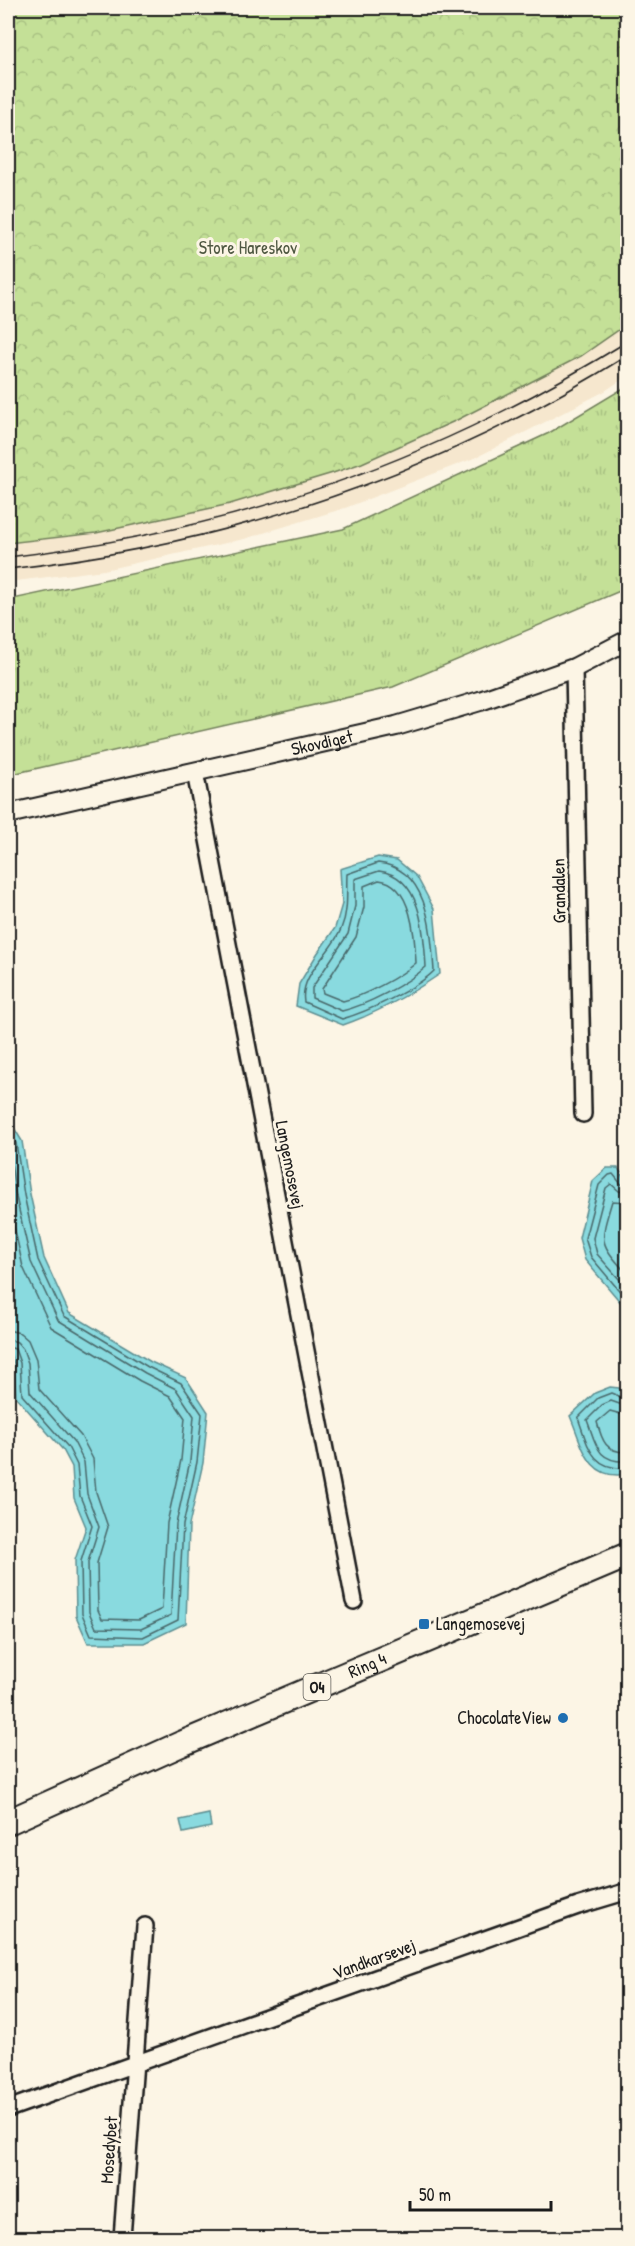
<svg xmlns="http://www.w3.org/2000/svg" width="635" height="2246" font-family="'Patrick Hand',sans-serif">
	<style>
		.built { fill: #f6e7ce }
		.forest { fill: url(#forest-crowns); stroke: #707e5a; stroke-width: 1.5 }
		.park { fill: url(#park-tufts); stroke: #707e5a; stroke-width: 1.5 }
		.water { fill: #89dadf; stroke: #5d8e91; stroke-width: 1.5 }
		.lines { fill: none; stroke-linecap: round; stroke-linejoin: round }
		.shore { stroke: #48686a; stroke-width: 1.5 }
		.minor-casing { stroke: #1c1c1c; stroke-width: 20 }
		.tertiary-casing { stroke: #1c1c1c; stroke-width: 22 }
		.primary-casing { stroke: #1c1c1c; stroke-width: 28 }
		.minor { stroke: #fcf5e5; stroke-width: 15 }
		.tertiary { stroke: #fcf5e5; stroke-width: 18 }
		.primary { stroke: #fcf5e5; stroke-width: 24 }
		.tram { stroke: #1c1c1c; stroke-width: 1.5 }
		.poi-dot { fill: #1f6fb2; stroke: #fcf5e5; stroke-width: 2 }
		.labels { text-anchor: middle; stroke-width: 6; stroke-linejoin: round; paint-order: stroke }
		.shield { fill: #fcf5e5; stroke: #5f5d58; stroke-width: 1.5 }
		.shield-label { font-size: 16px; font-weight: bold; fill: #1c1c1c }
		.park-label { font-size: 18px; fill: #4e5741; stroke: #fcf5e5 }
		.street-label { font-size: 18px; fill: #1c1c1c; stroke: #fcf5e5 }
		.poi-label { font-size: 18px; fill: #1c1c1c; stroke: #fcf5e5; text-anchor: start }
	</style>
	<defs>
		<pattern id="forest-crowns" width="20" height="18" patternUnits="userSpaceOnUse" patternTransform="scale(1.5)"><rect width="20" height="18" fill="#c4e097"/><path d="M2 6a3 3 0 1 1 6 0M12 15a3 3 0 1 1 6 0" fill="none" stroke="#a8c082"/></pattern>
		<pattern id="park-tufts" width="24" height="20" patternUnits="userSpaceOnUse" patternTransform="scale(1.5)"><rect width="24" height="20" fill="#c4e097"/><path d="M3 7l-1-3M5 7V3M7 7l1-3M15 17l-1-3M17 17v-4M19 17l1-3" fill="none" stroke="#a8c082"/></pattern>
	</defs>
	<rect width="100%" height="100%" fill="#fcf5e5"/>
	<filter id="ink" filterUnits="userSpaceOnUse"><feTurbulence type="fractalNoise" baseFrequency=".0167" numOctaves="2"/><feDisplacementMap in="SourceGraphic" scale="12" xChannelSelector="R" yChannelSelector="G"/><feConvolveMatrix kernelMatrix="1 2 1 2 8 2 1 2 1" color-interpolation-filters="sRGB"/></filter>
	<g filter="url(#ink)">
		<path class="built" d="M 627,324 L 627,376 L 605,391 L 477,457 L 345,508 L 244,539 L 104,570 L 8,582 L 8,543 L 96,533 L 230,504 L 333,473 L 363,463 L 457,420 L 581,356 Z"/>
		<path class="forest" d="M 8,8 L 627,8 L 627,324 L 581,356 L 457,420 L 362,463 L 333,473 L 230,504 L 96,533 L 8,543 Z"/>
		<path class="park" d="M 627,386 L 627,588 L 393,687 L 8,775 L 8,600 L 343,529 L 549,433 Z"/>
		<path class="water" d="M 378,857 L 397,860 L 417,877 L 434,909 L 440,974 C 409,995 378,1013 343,1025 L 296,1006 L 299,984 L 317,954 L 335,928 L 342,904 L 340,869 Z
			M 8,1109 L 11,1115 L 11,1123 L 22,1141 L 30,1194 L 44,1258 L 69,1313 L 151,1362 L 186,1378 L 208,1412 L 203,1463 L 189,1525 L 186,1623 L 144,1643 L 88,1643 L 76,1616 L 75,1560 L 86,1527 L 74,1498 L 72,1467 L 63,1450 L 16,1397 L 14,1364 L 8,1348 Z
			M 607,1168 L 618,1168 L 627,1184 L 627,1310 L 585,1260 L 579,1238 L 593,1181 Z
			M 610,1387 L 619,1388 L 627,1395 L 627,1474 C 587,1482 582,1443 570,1416 L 595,1393 Z
			M 209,1814 L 211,1827 L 183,1833 L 180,1820 Z"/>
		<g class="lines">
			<path class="shore" d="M 378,863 C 429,868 431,931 434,971 C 416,989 367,1012 342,1019 L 304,1002 C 299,974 332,953 341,929 C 349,910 346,893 347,874 Z
				M 379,871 C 422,876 424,934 426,967 C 407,984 367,1005 342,1011 L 312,998 L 312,988 L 348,934 L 355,906 L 355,879 Z
				M 379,880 C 412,883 415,938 416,963 C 400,977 364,996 343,1001 L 323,993 L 322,989 L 356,937 L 364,907 L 364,886 Z
				M 8,1129 L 16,1143 L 24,1195 L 38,1260 L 64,1316 L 148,1367 L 181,1383 L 202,1414 L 197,1462 L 183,1525 L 178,1620 L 143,1637 L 91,1635 L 82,1614 L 81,1561 L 92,1526 L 80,1496 L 77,1465 L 68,1447 L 22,1395 L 20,1363 L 15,1349 L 8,1347
				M 8,1142 L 16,1197 L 31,1262 L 58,1320 L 145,1373 L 176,1389 L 194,1416 L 190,1461 L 176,1524 L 171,1615 L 141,1629 L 96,1628 L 89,1612 L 88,1562 L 99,1527 L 87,1494 L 84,1462 L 74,1442 L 30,1392 L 28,1363 L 23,1349 L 17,1342 L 8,1339
				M 628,1186 L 621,1184 L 613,1174 L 609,1175 L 599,1185 L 585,1238 L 591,1257 L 628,1301
				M 628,1193 L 619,1191 L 611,1184 L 606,1188 L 593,1238 L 597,1254 L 628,1289
				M 8,1199 L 23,1267 L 51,1327 L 140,1381 L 170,1396 L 185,1418 L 181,1460 L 167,1523 L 162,1609 L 139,1620 L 102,1619 L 98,1610 L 97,1563 L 108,1527 L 96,1492 L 93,1459 L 81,1436 L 39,1389 L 36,1359 L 28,1340 L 20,1333 L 8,1330
				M 628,1202 L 612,1201 C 599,1244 599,1242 628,1275
				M 628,1400 L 611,1393 L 598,1398 L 578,1418 C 588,1445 591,1471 628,1468
				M 628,1407 L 611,1401 L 602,1405 L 587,1420 C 596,1443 596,1463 628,1461
				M 628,1416 L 610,1411 L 597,1422 C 602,1441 606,1453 628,1452"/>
			<defs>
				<path id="minor" d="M 574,668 L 583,1114
					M 195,772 L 354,1601
					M 8,2109 L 578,1906 L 628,1891
					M 122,2238 L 145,1926"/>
				<g id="tertiary">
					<path id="s1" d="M 8,814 L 396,726 L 480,701 L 574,668 L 628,640"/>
				</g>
				<g id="primary">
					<path id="s2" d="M 8,1822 L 181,1744 L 628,1555"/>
				</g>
			</defs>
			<use href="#minor" class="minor-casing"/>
			<use href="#tertiary" class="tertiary-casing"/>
			<use href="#primary" class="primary-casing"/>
			<use href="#minor" class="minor"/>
			<use href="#tertiary" class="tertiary"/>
			<use href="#primary" class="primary"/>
			<path class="tram" d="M 8,557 C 237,530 431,463 628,341
				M 8,569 C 231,544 437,475 628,355"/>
		</g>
	</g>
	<g class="poi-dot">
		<rect x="418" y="1618" width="12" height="12" rx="3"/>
		<circle cx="563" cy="1718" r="6"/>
	</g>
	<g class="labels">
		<rect class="shield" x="303.5" y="1674" width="27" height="26" rx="4.5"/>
		<g class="shield-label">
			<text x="317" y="1693">O4</text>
		</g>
		<g class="park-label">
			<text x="248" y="254">Store Hareskov</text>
		</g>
		<g class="street-label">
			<text dy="6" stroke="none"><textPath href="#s1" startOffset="322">Skovdiget</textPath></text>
			<text transform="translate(559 891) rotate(-91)" y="6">Grandalen</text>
			<text transform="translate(290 1165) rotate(79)" y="6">Langemosevej</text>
			<text dy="6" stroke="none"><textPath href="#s2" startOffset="392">Ring 4</textPath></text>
			<text transform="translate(374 1959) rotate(-20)" y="6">Vandkarsevej</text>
			<text transform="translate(109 2150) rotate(-86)" y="6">Mosedybet</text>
		</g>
		<g class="poi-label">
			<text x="436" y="1630">Langemosevej</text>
			<text x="551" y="1724" text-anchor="end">ChocolateView</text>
		</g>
	</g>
	<rect width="635" height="2246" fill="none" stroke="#fcf5e5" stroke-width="30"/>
	<rect x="15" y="15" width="605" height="2216" fill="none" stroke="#1c1c1c" stroke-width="2" filter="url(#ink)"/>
	<path d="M410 2201v9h141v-9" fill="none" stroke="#1c1c1c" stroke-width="3"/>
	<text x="419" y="2201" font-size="18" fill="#1c1c1c" stroke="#fcf5e5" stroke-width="4.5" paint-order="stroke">50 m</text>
</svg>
